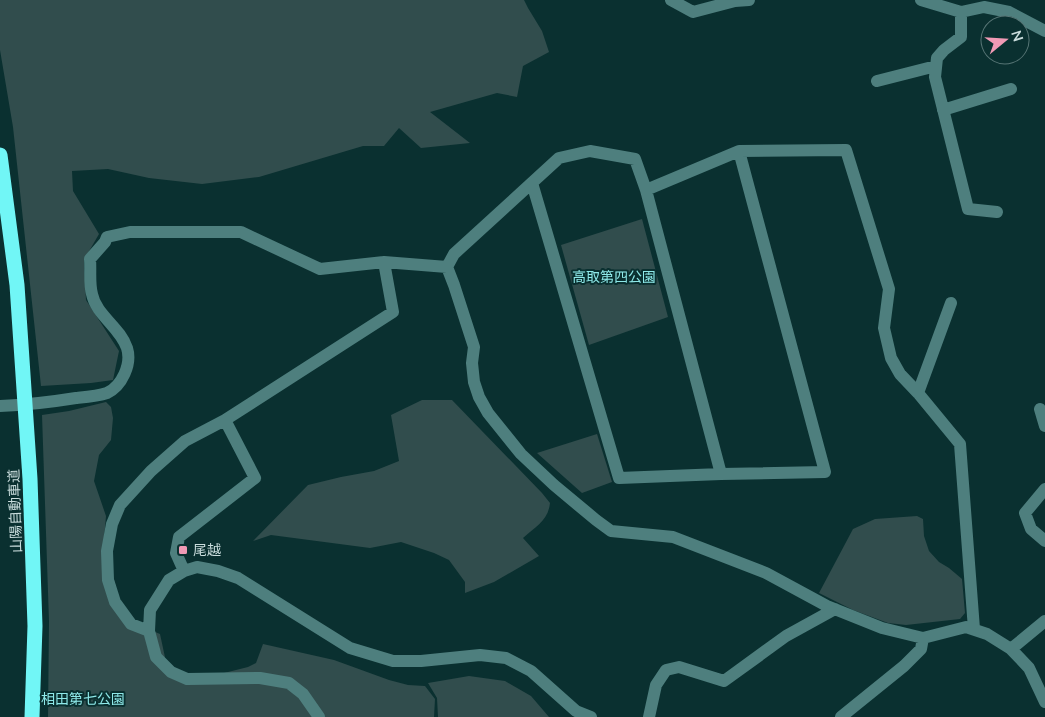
<svg xmlns="http://www.w3.org/2000/svg" width="1045" height="717" font-family="'Nunito Sans','Noto Sans JP',sans-serif">
	<style>
		.green { fill: #314d4d }
		.lines { fill: none; stroke-linecap: round; stroke-linejoin: round }
		.minor { stroke: #4e7f7e; stroke-width: 12 }
		.highway { stroke: #71f6f6; stroke-width: 15 }
		.poi-dot { fill: #f09ab5; stroke: #0a3030; stroke-width: 2 }
		.labels { text-anchor: middle; stroke-width: 4; stroke-linejoin: round; paint-order: stroke }
		.park-label { font-size: 14px; fill: #8ee8e8; stroke: #0a3030 }
		.street-label { font-size: 14px; fill: #cadddd; stroke: #0a3030 }
		.poi-label { font-size: 14px; fill: #cadddd; stroke: #0a3030; text-anchor: start }
	</style>
	<rect width="100%" height="100%" fill="#0a3030"/>
	<path class="green" d="M 0,0 L 524,0 L 528,8 L 542,31 L 549,52 L 523,66 L 517,97 L 497,93 L 430,112 L 470,143 L 421,148 L 399,128 L 384,146 L 363,146 L 259,177 L 202,184 L 149,178 L 108,169 L 72,171 L 73,191 L 99,234 L 84,260 L 86,300 L 119,351 L 113,380 L 91,383 L 41,386 L 13,127 L 0,50 Z
		M 642,219 L 668,317 L 589,345 L 561,245 Z
		M 422,400 L 452,400 L 542,493 L 550,503 C 548,521 536,526 523,538 L 539,556 L 494,582 L 465,593 L 465,582 L 449,560 L 434,553 L 401,542 L 370,548 L 271,535 L 253,541 L 308,485 L 341,477 L 374,471 L 399,461 L 391,415 Z
		M 106,402 L 111,407 L 113,418 L 111,440 L 99,455 L 94,481 L 106,516 L 104,540 L 124,619 L 160,634 L 166,662 L 182,673 L 220,674 L 248,667 L 256,663 L 263,644 L 334,660 L 389,680 L 408,685 L 425,686 L 435,699 L 434,717 L 48,717 L 49,621 L 42,415 L 69,411 Z
		M 597,434 L 612,482 L 582,493 L 537,453 Z
		M 917,516 L 923,519 L 924,536 L 929,551 L 939,562 L 949,568 L 962,579 L 965,613 L 960,619 L 906,625 L 888,623 L 853,610 L 819,593 L 853,529 L 875,519 Z
		M 469,676 L 505,681 L 531,696 L 549,717 L 438,717 L 437,698 L 428,683 Z"/>
	<g class="lines">
		<path class="minor" d="M 671,0 L 693,12 L 735,1 L 749,0
			M 921,0 L 961,12 L 984,7 L 1009,12 L 1045,31
			M 961,12 L 961,37 L 944,50 L 937,58 L 935,77 L 968,209 L 997,212
			M 877,81 L 936,66
			M 943,110 L 1011,89
			M 532,183 L 619,478 L 721,474 L 825,472 L 739,151
			M 646,190 L 739,151 L 846,150 L 889,289 L 884,328 L 891,358 L 900,374 L 918,393 L 960,444 L 974,629
			M 918,393 L 951,303
			M 0,406 C 26,405 51,402 76,398 C 86,397 98,396 107,393 C 122,386 132,364 127,348 C 120,327 96,315 92,294 C 89,284 91,269 90,259 L 105,242 L 107,237 L 130,232 L 241,232 L 320,269 L 384,262 L 447,267
			M 1040,409 L 1045,426
			M 721,474 L 646,190 L 635,159 L 590,151 L 559,158 L 454,254 L 447,267 L 454,285 L 474,347 L 472,363 L 474,382 L 479,397 L 488,413 L 521,454 L 554,485 L 596,520 L 611,531 L 673,537 L 766,573 L 827,606 L 882,628 L 923,638 L 966,627 L 987,634 L 1011,649 L 1029,668 L 1045,702
			M 1045,489 L 1025,513 L 1031,529 L 1045,541
			M 184,571 L 176,553 L 179,537 L 255,478 L 225,420
			M 149,631 L 131,624 L 115,602 L 108,580 L 107,551 L 112,524 L 120,505 L 151,471 L 185,441 L 225,420 L 393,312 L 384,262
			M 1011,649 L 1045,621
			M 319,717 L 303,694 L 289,683 L 260,678 L 187,679 L 171,672 L 156,657 L 149,631 L 150,610 L 169,580 L 184,571 L 197,567 L 218,571 L 238,578 L 350,648 L 393,661 L 421,661 L 480,655 L 506,658 L 531,671 L 576,711 L 591,717
			M 649,717 L 656,685 L 666,670 L 679,667 L 724,681 L 786,636 L 835,609
			M 841,717 L 904,666 L 921,649 L 923,638"/>
		<path class="highway" d="M 0,155 L 17,285 L 30,479 L 35,626 L 32,717"/>
	</g>
	<rect class="poi-dot" x="178" y="545" width="10" height="10" rx="2.5"/>
	<g class="labels">
		<g class="park-label">
			<text x="614" y="282">高取第四公園</text>
			<text x="83" y="704">相田第七公園</text>
		</g>
		<g class="street-label">
			<text transform="translate(15 511) rotate(-92)" y="5">山陽自動車道</text>
		</g>
		<g class="poi-label">
			<text x="193" y="555">尾越</text>
		</g>
	</g>
	<g transform="translate(1005 40) rotate(72)"><circle r="24" fill="#0a3030" stroke="#577575"/>
	<path d="M0-4L9 19L0 12L-9 19Z" fill="#f09ab5"/>
	<text y="-8" font-size="14" font-weight="bold" text-anchor="middle" fill="#cadddd">N</text>
	</g>
</svg>
